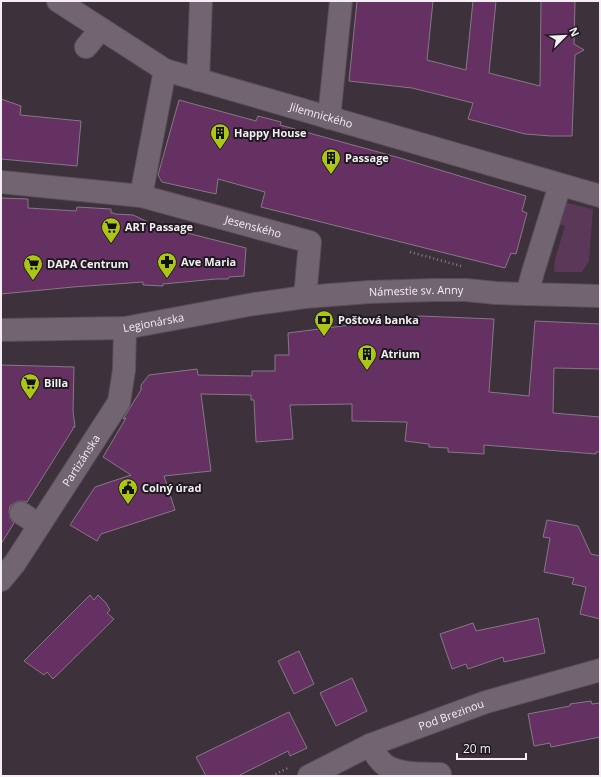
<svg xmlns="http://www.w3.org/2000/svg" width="601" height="777" font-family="'Open Sans',sans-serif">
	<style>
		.green { fill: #5b3758 }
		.building { fill: #653062; stroke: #867885 }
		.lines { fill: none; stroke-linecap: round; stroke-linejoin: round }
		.minor-casing { stroke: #5a4f59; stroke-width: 24 }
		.path { stroke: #8a7f89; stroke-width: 2.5; stroke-dasharray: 1 3; stroke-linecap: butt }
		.minor { stroke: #726571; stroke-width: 22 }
		.labels { text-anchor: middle; stroke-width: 4; stroke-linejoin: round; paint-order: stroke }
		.street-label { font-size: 11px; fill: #f5edf4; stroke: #201b20 }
		.poi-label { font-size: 11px; font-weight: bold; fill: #f5edf4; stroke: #201b20; text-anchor: start }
	</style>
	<rect width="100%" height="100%" fill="#3d313c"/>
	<path class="green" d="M 563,202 L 593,209 L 589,261 L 582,272 L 554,272 L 555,259 L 565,226 L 556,223 Z"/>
	<path class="building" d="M 357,1 L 433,1 L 427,60 L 466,70 L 473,1 L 496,1 L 489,73 L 540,86 L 541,1 L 575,1 L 574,44 L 584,50 L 575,55 L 572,136 L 551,136 L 525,134 L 468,119 L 473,103 L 412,88 L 349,81 Z
		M 1,99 L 21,106 L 20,115 L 81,121 L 77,166 L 1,159 Z
		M 179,100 L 256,121 L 258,116 L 281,122 L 280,125 L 400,158 L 526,196 L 522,211 L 527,213 L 516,254 L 511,253 L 505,268 L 261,207 L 265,192 L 218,179 L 216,194 L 162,182 L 158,175 Z
		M 1,198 L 28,199 L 28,208 L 76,211 L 77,207 L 111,209 L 111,213 L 114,213 L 114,214 L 133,215 L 148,222 L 148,223 L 246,248 L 244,276 L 229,277 L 228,279 L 216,279 L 163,284 L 163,286 L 143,285 L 143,282 L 73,287 L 1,294 Z
		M 420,316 L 494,319 L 489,392 L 529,396 L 535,321 L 600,324 L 600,369 L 554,368 L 553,413 L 600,417 L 600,452 L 596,452 L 596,454 L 484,445 L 484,454 L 448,452 L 448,448 L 429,447 L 429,444 L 405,441 L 407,422 L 352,421 L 352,404 L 290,405 L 293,439 L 256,442 L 254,400 L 251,400 L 251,395 L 201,394 L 211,471 L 164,476 L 175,510 L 101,534 L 97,541 L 70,525 L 95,487 L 131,475 L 103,457 L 126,418 L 123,419 L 141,390 L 141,385 L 149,375 L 197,369 L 198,375 L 252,376 L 252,371 L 275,371 L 275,355 L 289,355 L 288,333 Z
		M 1,365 L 74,367 L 73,411 L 75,427 L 73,427 L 73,429 L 27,502 L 21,501 L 16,502 L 10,506 L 9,512 L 10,518 L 14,523 L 1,544 Z
		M 547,520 L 578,526 L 591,554 L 600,556 L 600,619 L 580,614 L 586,587 L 572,584 L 574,578 L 544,572 L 550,538 L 543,537 Z
		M 90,595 L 94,600 L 98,595 L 106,603 L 110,610 L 107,613 L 114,619 L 53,679 L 47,672 L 44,675 L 24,661 Z
		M 538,618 L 545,653 L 504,662 L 503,657 L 468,669 L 466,664 L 452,669 L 440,634 L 473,623 L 476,631 Z
		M 299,651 L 314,684 L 294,694 L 278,661 Z
		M 352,678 L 367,711 L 336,726 L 320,693 Z
		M 591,701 L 592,704 L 600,703 L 600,737 L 551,747 L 550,743 L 534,746 L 528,714 L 570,706 L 570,704 Z
		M 289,712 L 307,748 L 290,756 L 288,751 L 238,776 L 206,776 L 196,757 Z"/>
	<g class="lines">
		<defs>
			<g id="minor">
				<path id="s1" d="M 58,1 L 165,70 L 600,196"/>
				<path d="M 86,47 L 101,29"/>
				<path d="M 198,80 L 201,1"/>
				<path d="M 329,118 L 341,1"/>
				<path id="s2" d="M 1,182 L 141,196 L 310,242 L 305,297"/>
				<path d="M 141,196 L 165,70"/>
				<path d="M 527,294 L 533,272 L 560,185"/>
				<path id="s3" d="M 1,330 L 125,328 L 254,304 L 305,297 L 369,292 L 434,290 L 466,290 L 496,293 L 527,294 L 600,296"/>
				<path d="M 21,513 L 39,525"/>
				<path id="s4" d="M 1,580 L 15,563 L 119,402 L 124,370 L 125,328"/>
				<path d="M 370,745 C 373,752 381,763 388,767 C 404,775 422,773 440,774"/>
				<path id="s5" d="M 309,776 L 370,745 L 486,702 L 600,670"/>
			</g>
		</defs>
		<use href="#minor" class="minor-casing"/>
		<path class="path" d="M 410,252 L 461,266
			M 272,776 L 288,768"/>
		<use href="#minor" class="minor"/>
	</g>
	<defs>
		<symbol id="building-pin" viewBox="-11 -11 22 30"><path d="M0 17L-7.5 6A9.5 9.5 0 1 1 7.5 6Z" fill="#abc614" stroke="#201b20"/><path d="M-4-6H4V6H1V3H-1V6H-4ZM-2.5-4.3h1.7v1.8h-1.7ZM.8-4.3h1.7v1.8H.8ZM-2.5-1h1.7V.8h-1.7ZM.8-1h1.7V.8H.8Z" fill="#111"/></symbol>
		<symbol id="supermarket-pin" viewBox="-11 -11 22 30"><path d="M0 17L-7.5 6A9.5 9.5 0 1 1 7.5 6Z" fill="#abc614" stroke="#201b20"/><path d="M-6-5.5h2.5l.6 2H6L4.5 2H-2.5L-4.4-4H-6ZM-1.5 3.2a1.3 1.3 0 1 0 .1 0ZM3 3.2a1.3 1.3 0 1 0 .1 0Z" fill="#111"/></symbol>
		<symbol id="pharmacy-pin" viewBox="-11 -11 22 30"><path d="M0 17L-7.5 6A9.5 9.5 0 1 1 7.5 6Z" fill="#abc614" stroke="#201b20"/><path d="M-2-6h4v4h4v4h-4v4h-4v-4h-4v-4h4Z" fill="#111"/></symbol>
		<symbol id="bank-pin" viewBox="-11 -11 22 30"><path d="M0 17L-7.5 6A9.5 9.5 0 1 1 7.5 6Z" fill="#abc614" stroke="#201b20"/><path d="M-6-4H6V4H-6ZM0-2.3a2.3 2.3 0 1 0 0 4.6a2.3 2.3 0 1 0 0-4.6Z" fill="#111"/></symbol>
		<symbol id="civic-pin" viewBox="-11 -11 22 30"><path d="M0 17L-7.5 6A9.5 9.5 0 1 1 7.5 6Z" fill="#abc614" stroke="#201b20"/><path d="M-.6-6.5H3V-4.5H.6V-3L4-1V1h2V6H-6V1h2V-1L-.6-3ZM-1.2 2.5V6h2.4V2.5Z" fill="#111"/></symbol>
	</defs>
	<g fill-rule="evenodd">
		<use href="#building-pin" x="209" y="122" width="22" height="30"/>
		<use href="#building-pin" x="320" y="147" width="22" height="30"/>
		<use href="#supermarket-pin" x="100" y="216" width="22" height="30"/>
		<use href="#pharmacy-pin" x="156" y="251" width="22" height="30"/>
		<use href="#supermarket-pin" x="22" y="253" width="22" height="30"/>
		<use href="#bank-pin" x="313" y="309" width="22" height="30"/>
		<use href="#building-pin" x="356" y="343" width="22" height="30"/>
		<use href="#supermarket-pin" x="19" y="372" width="22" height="30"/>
		<use href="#civic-pin" x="117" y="477" width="22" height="30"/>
	</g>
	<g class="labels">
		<g class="street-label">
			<text dy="4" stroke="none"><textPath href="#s1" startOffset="290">Jilemnického</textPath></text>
			<text dy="4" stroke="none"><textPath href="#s2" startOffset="257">Jesenského</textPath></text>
			<text dy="4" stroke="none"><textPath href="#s3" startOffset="418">Námestie sv. Anny</textPath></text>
			<text dy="4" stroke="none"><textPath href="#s3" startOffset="153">Legionárska</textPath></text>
			<text dy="4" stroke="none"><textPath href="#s4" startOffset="144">Partizánska</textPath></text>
			<text dy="4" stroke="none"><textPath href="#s5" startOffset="155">Pod Brezinou</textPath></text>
		</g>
		<g class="poi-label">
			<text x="234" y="137">Happy House</text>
			<text x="345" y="162">Passage</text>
			<text x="125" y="231">ART Passage</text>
			<text x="181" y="266">Ave Maria</text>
			<text x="47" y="268">DAPA Centrum</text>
			<text x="338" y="324">Poštová banka</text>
			<text x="381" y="358">Atrium</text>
			<text x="44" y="387">Billa</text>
			<text x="142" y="492">Colný úrad</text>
		</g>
	</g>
	<rect width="601" height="777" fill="none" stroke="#f5edf4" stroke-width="4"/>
	<g transform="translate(565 36) rotate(66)" stroke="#201b20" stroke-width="3" paint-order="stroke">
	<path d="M0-3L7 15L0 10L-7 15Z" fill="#f5edf4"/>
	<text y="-6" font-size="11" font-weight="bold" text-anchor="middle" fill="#f5edf4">N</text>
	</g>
	<path d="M457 753v6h69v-6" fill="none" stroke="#f5edf4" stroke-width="2"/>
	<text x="463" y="753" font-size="12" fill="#f5edf4" stroke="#201b20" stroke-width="3" paint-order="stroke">20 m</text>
</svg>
